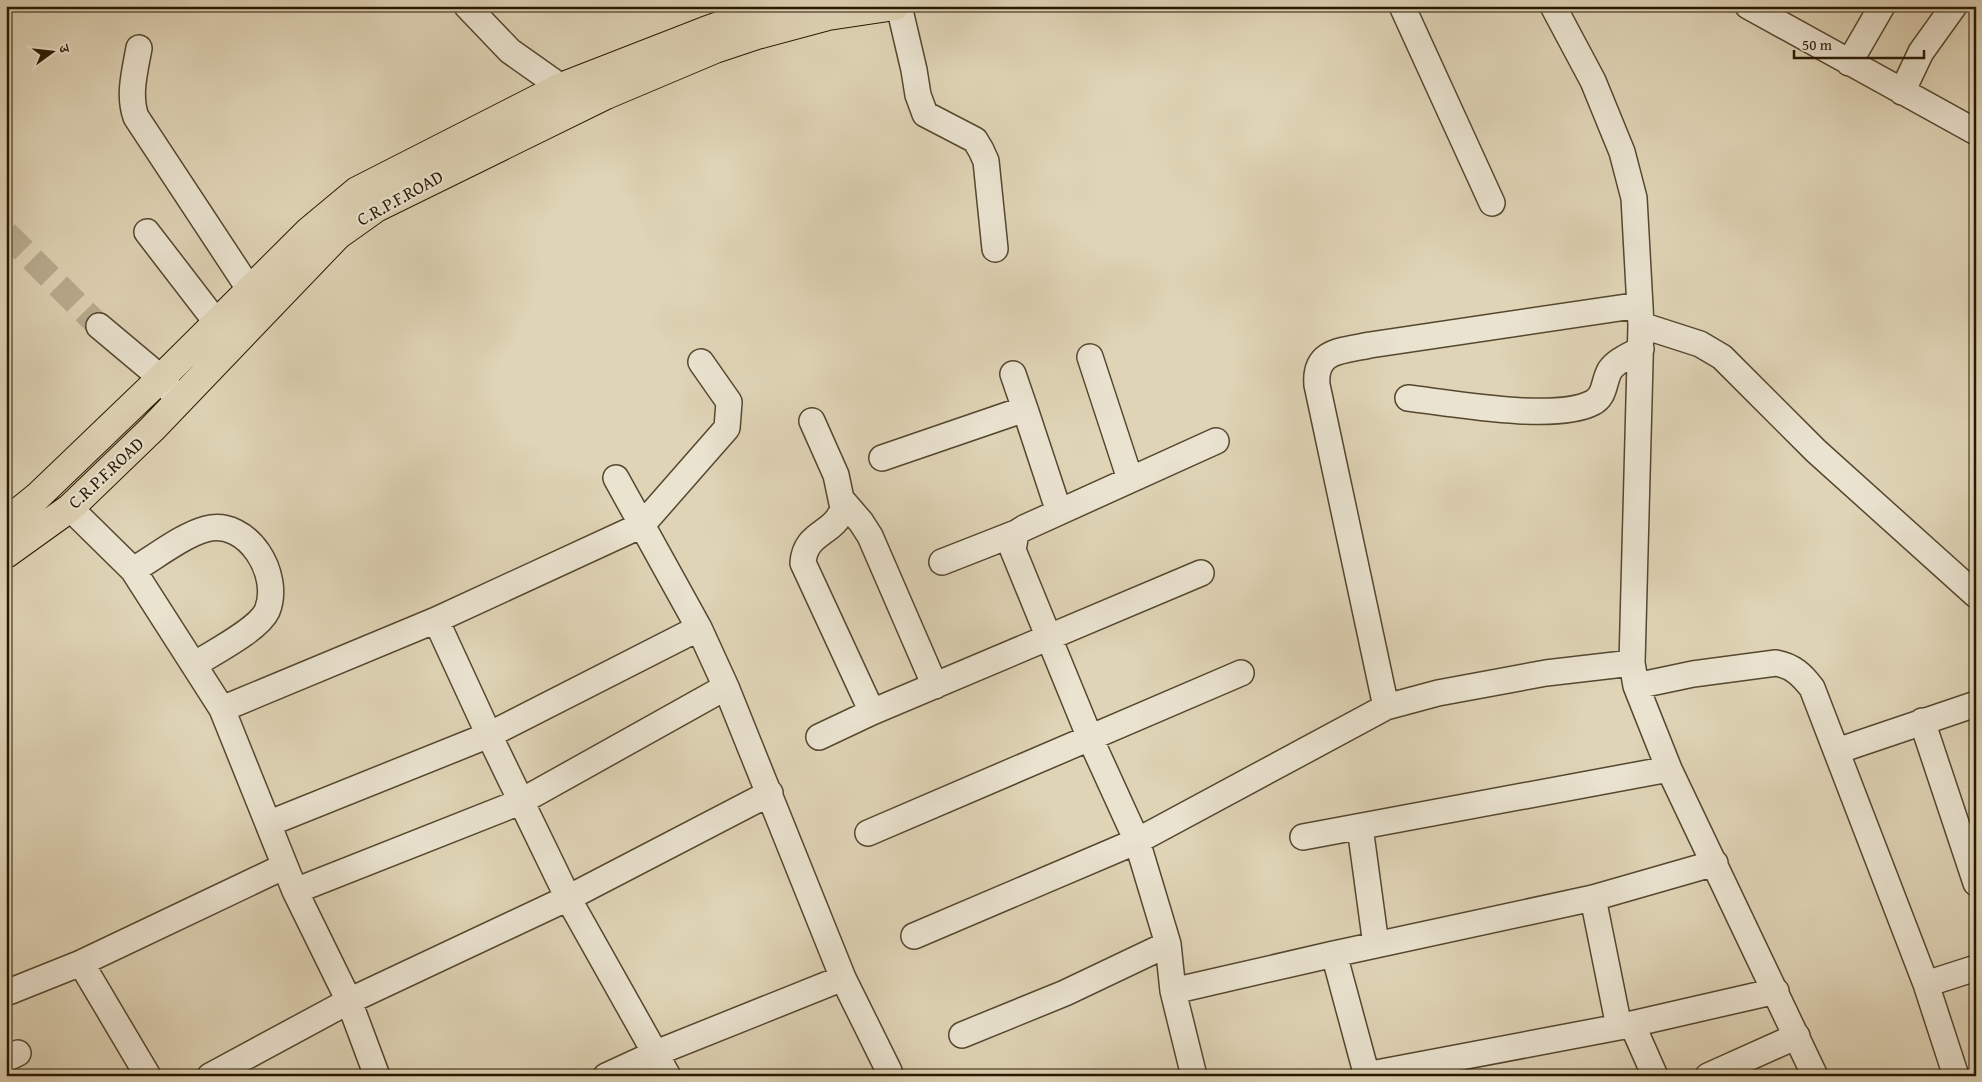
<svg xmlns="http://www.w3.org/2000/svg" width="1982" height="1082" font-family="'Gentium Book Plus','Noto Serif Devanagari',serif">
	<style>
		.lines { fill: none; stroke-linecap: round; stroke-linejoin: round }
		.minor-tunnel { stroke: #baae92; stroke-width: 25; stroke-dasharray: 25 12; stroke-linecap: butt }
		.minor-casing { stroke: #55472f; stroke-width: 28 }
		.major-casing { stroke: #271802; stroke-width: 30 }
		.minor { stroke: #eae3d0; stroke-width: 25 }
		.major { stroke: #dfd4b6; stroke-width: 28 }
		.rail { stroke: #271802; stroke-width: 4; stroke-dasharray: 9 9; stroke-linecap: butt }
		.labels { text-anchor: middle; stroke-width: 4.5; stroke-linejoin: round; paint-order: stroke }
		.street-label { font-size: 18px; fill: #271802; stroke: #eae3d0 }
	</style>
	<rect width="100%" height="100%" fill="#dfd4b6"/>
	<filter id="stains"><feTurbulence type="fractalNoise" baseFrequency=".004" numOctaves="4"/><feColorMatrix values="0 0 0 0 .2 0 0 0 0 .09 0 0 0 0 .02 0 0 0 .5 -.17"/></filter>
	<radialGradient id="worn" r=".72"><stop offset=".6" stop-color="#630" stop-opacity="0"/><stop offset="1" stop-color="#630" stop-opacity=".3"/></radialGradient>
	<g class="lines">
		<path class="minor-tunnel" d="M 6,233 L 99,326"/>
		<defs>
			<path id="minor" d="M 467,6 L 510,51 L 561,87
				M 899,6 L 914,70 L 918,95 L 925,114 L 975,140 L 981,150 L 986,161 L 995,249
				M 1402,6 L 1492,203
				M 1553,6 L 1593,81 L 1622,152 L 1634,198 L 1641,325 L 1632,663 L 1636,686 L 1669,769 L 1815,1076
				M 1748,6 L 1976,132
				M 139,48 C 135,71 128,95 136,117 L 250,290
				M 1849,63 L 1882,6
				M 1902,92 L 1921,52 L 1954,6
				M 147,232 L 217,323
				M 1641,325 L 1700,344 L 1722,357 L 1816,451 L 1976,595
				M 99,326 L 161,378 L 179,401
				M 1090,357 L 1130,479
				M 1013,374 L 1025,409
				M 1408,398 C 1450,403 1555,422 1592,403 C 1606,396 1603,382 1610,370 C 1617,360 1631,355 1641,349
				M 812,421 L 836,475 L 843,508 C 835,535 805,531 803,563 L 872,712
				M 1216,441 L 1024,528 L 1016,533 L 1013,550 L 1090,738 L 1137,841 L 1168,944 L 1173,991 L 1334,954 L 1367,1076
				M 882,458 L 1025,409 L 1059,512
				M 616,478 L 699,628 L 726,687 L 843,978 L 889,1071 L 889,1076
				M 842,500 L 861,522 L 870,536 L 935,686
				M 70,508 L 133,570 L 222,709 L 295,891 L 349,1001 L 377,1076
				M 942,562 L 1016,533
				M 133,570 C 154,558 183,535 206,529 C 248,518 282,575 267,611 C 258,630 212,653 194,665
				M 436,620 L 642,525 L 727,428 L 729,402 L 701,362
				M 1636,686 L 1693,674 L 1776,663 C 1793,666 1802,675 1812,688 L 1926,984 L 1976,968
				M 1386,707 L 1317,385 C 1314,349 1343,351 1370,345 L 1640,305
				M 222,709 L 436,620 L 489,735 L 270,823
				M 1922,721 L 1976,883
				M 819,737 L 872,712 L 1201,573
				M 1837,751 L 1976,704
				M 1360,827 L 1376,945
				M 868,833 L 1241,673
				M 1303,837 L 1669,769
				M 295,891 L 520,802 L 726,687
				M 1593,898 L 1619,1027
				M 914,936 L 1137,841 L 1386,707 L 1438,693 L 1546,673 L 1632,663
				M 1334,954 L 1593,898 L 1715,863
				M 81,963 L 148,1076
				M 1926,984 L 1956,1076
				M 1173,991 L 1194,1076
				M 6,993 L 81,963 L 285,866
				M 1632,1024 L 1655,1076
				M 962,1035 L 1065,993 L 1168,944
				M 6,1059 L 18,1053
				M 1366,1075 L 1619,1027 L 1776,991
				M 210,1076 L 349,1001 L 568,898 L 770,793
				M 606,1076 L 656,1053 L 843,978
				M 668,1076 L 568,898 L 489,735 L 699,628
				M 1708,1076 L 1797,1036"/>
			<path id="major" d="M 6,522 L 37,497 L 161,378 L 309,231 L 357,191 L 561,87 L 705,31 L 775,6
				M 6,554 L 70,508 L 152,429 L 338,235 L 376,208 L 606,95 L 715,49 L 757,35 L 828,16 L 895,6"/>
		</defs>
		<use href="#minor" class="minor-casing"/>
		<use href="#major" class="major-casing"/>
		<use href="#minor" class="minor"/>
		<use href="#major" class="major"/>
		<path class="rail" d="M 6,9 L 10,6"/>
	</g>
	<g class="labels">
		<g class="street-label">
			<text transform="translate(400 198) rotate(-29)" y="6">C.R.P.F.ROAD</text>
			<text transform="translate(106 473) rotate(-43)" y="6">C.R.P.F.ROAD</text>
		</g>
	</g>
	<rect width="1982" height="1082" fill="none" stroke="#dfd4b6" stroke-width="25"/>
	<rect x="8" y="8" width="1967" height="1067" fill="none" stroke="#271802" stroke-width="2.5"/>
	<rect x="12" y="12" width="1957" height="1057" fill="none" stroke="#271802"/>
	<g transform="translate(52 52) rotate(75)" stroke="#eae3d0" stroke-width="4" paint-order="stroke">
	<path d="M0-4L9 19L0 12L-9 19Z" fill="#271802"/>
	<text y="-8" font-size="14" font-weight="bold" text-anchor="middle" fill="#271802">उ</text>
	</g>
	<path d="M1794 50v8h130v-8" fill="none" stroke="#271802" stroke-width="2.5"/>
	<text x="1802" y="50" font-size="15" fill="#271802" stroke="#eae3d0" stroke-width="4" paint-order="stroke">50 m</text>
	<rect width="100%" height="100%" filter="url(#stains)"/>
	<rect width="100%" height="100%" fill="url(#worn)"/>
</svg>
